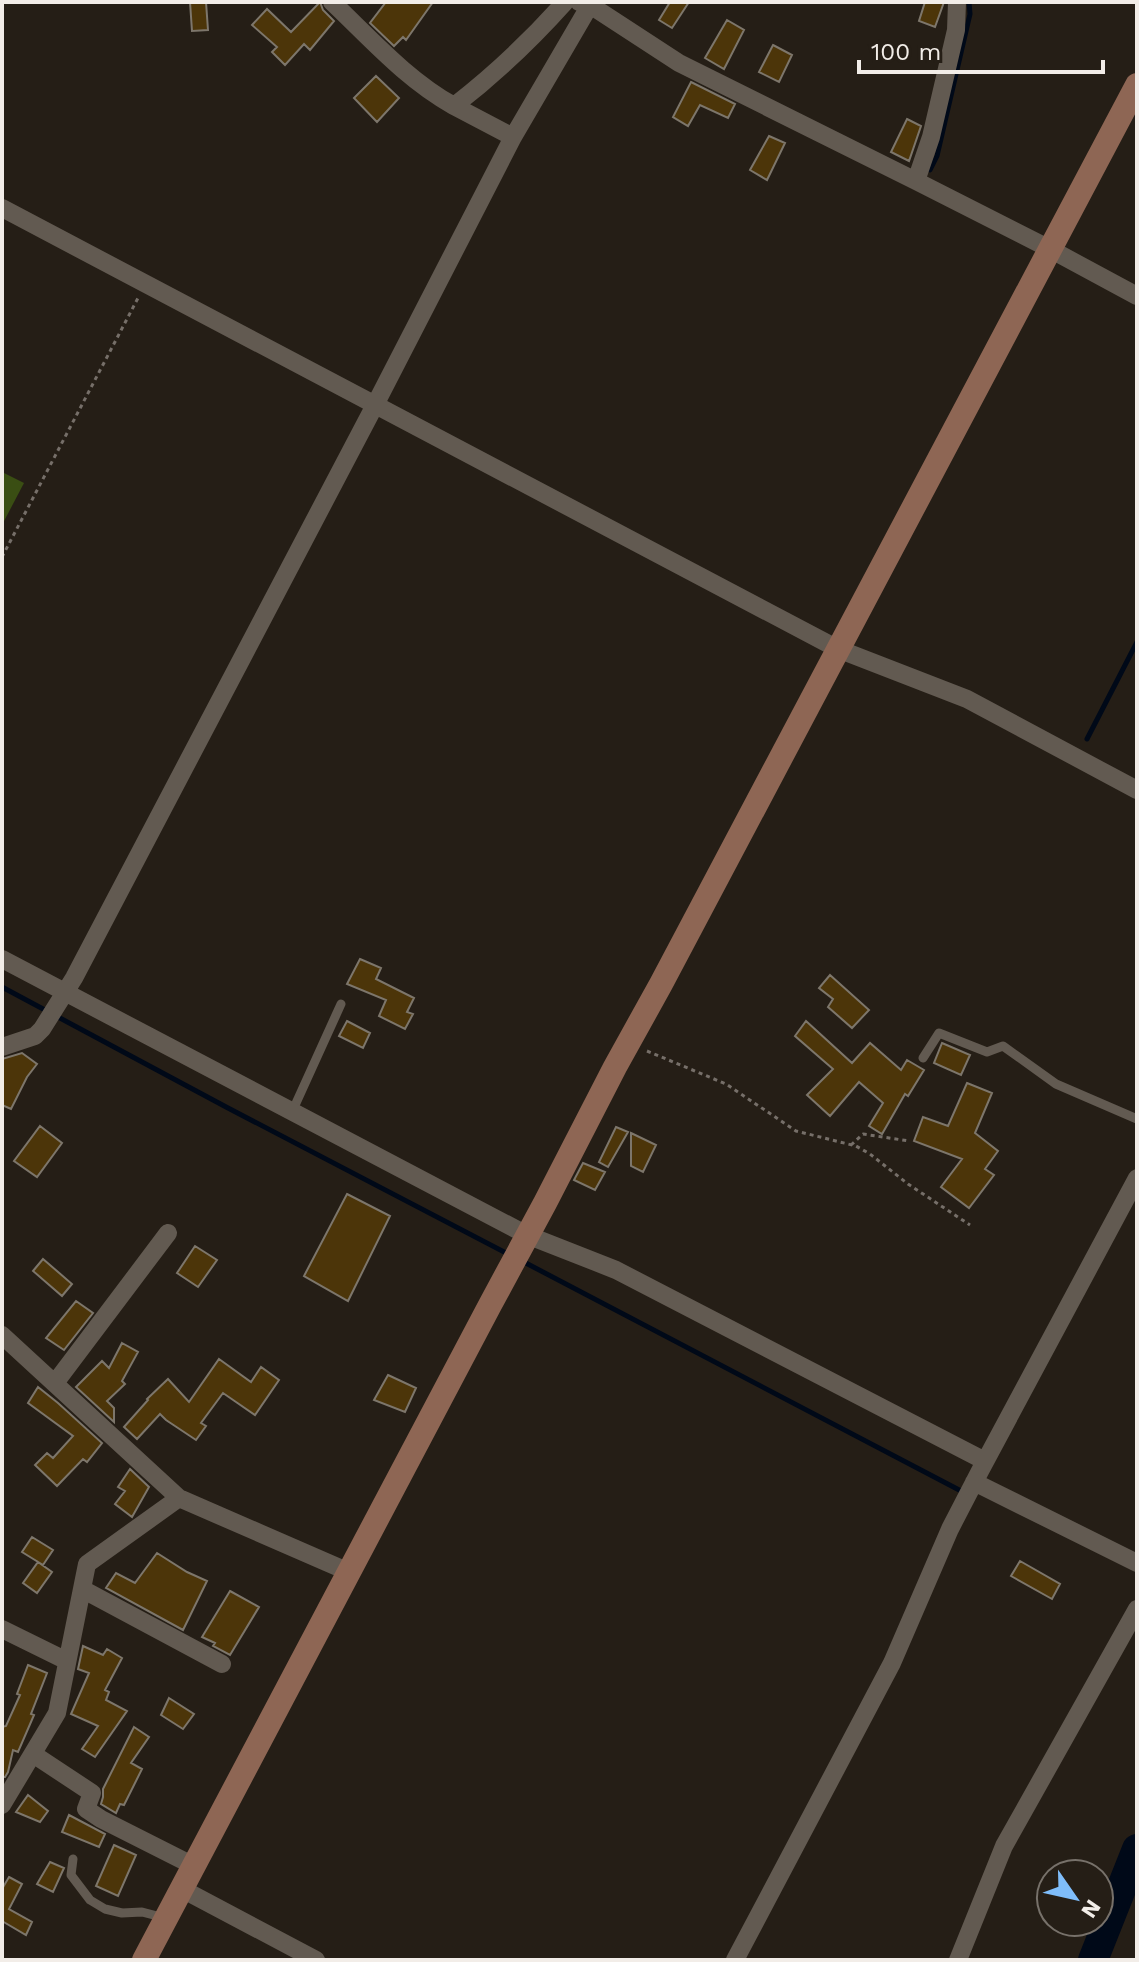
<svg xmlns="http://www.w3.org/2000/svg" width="1139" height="1962" font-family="'Work Sans',sans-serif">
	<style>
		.green { fill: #3a4e13 }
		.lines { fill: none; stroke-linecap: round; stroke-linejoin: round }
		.stream { stroke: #000918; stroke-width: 5 }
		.river { stroke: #000918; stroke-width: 30 }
		.building { fill: #4c3509; stroke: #7d766b; stroke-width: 2 }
		.path { stroke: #766f69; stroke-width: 3; stroke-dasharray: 4 4; stroke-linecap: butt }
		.lane { stroke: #625a51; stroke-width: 9 }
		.street { stroke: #625a51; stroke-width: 18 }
		.secondary { stroke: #8e6654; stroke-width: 24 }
	</style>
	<rect width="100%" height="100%" fill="#251e16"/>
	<path class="green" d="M 2,472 L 24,483 L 2,525 Z"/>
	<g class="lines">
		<path class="stream" d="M 930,170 L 937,156 L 970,14 L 969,2
			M 1087,739 L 1137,642
			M 2,987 L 228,1108 L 510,1255
			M 522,1261 L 963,1492"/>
		<path class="river" d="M 1093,1960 L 1137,1849"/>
	</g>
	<path class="building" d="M 190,2 L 206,2 L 208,30 L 192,31 Z
		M 320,2 L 323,10 L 334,21 L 310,50 L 304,44 L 285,65 L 272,52 L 277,47 L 252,25 L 267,9 L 291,32 Z
		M 386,2 L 433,2 L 406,40 L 403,37 L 394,46 L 370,23 Z
		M 670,2 L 689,2 L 672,28 L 659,20 Z
		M 925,2 L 944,2 L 935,27 L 919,21 Z
		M 727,20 L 744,30 L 724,69 L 705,58 Z
		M 773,45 L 792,55 L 779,82 L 759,72 Z
		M 376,76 L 399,98 L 377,122 L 354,98 Z
		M 691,82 L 735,104 L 728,118 L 700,105 L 688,126 L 673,117 Z
		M 907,119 L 921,126 L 909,161 L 891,152 Z
		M 769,136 L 785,143 L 767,180 L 750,170 Z
		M 360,959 L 381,968 L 376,979 L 414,998 L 407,1012 L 413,1014 L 405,1029 L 379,1016 L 386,1000 L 347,984 Z
		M 830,975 L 869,1010 L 852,1028 L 828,1007 L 833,999 L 819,988 Z
		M 347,1021 L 370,1033 L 363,1048 L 339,1036 Z
		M 806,1021 L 852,1063 L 870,1043 L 901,1070 L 907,1060 L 924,1070 L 908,1096 L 905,1094 L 882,1134 L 869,1126 L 883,1103 L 859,1082 L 830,1116 L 807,1095 L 833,1069 L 795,1036 Z
		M 942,1043 L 970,1055 L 961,1075 L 934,1063 Z
		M 22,1053 L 37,1064 L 27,1077 L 11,1109 L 2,1105 L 2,1059 Z
		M 967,1083 L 992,1093 L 975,1133 L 998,1151 L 985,1169 L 994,1175 L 969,1208 L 941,1187 L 962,1159 L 914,1141 L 923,1117 L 948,1126 Z
		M 40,1126 L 62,1143 L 37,1177 L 14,1161 Z
		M 616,1127 L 628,1132 L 608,1167 L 599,1162 Z
		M 631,1133 L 656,1145 L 643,1172 L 631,1166 Z
		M 583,1163 L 605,1172 L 595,1190 L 574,1180 Z
		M 347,1194 L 390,1216 L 348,1301 L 304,1276 Z
		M 195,1246 L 217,1260 L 198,1287 L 177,1273 Z
		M 43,1259 L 72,1284 L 62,1296 L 33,1271 Z
		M 76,1301 L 93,1313 L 64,1350 L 46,1338 Z
		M 122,1343 L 138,1352 L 122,1381 L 125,1384 L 107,1401 L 114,1408 L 114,1422 L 76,1387 L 102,1361 L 109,1368 Z
		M 219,1359 L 251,1382 L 261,1367 L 279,1380 L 255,1415 L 223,1393 L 201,1423 L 206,1426 L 196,1440 L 166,1420 L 160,1414 L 137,1439 L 124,1427 L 148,1400 L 147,1399 L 168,1379 L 189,1402 Z
		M 388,1375 L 416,1388 L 405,1412 L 374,1400 Z
		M 38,1387 L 58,1403 L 102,1443 L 87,1462 L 83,1459 L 57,1486 L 35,1465 L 47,1453 L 53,1458 L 73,1436 L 28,1403 Z
		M 130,1469 L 149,1487 L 132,1517 L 115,1504 L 125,1491 L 118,1487 Z
		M 32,1537 L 53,1550 L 43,1565 L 22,1552 Z
		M 157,1553 L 187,1572 L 207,1581 L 183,1630 L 106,1588 L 116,1573 L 135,1583 Z
		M 1020,1561 L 1060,1584 L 1052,1599 L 1011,1576 Z
		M 38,1562 L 52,1572 L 37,1593 L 23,1583 Z
		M 230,1591 L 259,1607 L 230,1655 L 213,1646 L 215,1643 L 202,1637 Z
		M 83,1646 L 103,1655 L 107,1649 L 122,1658 L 105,1690 L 109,1692 L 106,1700 L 127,1711 L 95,1757 L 82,1749 L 98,1726 L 71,1714 L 89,1673 L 78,1669 Z
		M 28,1665 L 47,1673 L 31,1714 L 34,1715 L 18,1752 L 13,1750 L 8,1772 L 5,1777 L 2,1777 L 2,1727 L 6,1726 L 20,1695 L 17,1694 Z
		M 169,1698 L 194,1714 L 183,1729 L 161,1715 Z
		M 134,1727 L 149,1737 L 131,1763 L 142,1769 L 124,1805 L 120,1804 L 116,1813 L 101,1804 L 103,1797 L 103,1789 Z
		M 28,1795 L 48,1811 L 40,1822 L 16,1812 Z
		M 69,1815 L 105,1834 L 99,1847 L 62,1832 Z
		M 114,1845 L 136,1855 L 118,1896 L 96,1886 Z
		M 50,1862 L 64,1868 L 53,1892 L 37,1884 Z
		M 9,1877 L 22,1884 L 9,1909 L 32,1922 L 26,1935 L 2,1921 L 2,1889 Z"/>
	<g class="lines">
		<path class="path" d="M 2,557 L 138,298
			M 647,1051 L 726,1084 L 796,1131 L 856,1146 L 870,1154 L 908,1184 L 970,1225
			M 851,1145 L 863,1134 L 909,1141"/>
		<path class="lane" d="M 923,1058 L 939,1033 L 987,1052 L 1003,1046 L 1056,1084 L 1137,1119
			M 292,1112 L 341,1004
			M 73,1859 L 71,1875 L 90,1900 L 105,1909 L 122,1913 L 142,1912 L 165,1918"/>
		<path class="street" d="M 332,2 C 371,39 407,80 454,106 C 494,75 531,40 565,2
			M 579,2 L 590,5 L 679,63 L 916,181 L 1050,249 L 1137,296
			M 454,106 L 513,137
			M 916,181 L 931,137 L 956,30 L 957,2
			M 2,208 L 838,649 L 967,699 L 1137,790
			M 2,959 L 527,1235 L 616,1270 L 985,1461
			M 2,1047 L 35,1036 L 42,1029 L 74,978 L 375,405 L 513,137 L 590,5
			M 2,1335 L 179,1498 L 349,1572
			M 55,1383 L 168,1233
			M 974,1482 L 1137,1563
			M 82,1589 L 222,1664
			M 2,1629 L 67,1661
			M 33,1754 L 92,1793 L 86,1809 L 101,1819 L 194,1866
			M 2,1805 L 57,1713 L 87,1564 L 179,1498
			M 182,1889 L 316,1960
			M 735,1960 L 892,1663 L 950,1529 L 980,1471 L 1137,1178
			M 958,1960 L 1004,1846 L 1137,1609"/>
		<path class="secondary" d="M 144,1960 L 490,1305 L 545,1203 L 615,1067 L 661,984 L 1137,85"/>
	</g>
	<rect width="1139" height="1962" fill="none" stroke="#f2ede8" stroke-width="8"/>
	<g transform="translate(1075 1898) rotate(124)"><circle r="38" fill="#251e16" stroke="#77716a" stroke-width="2"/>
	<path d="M0-6L14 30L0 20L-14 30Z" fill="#7fbdfa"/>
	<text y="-12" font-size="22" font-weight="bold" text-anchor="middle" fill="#f2ede8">N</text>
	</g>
	<path d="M859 60v12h244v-12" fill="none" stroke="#f2ede8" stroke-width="4"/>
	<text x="871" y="60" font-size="24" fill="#f2ede8" stroke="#251e16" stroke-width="6" paint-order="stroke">100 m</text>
</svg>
